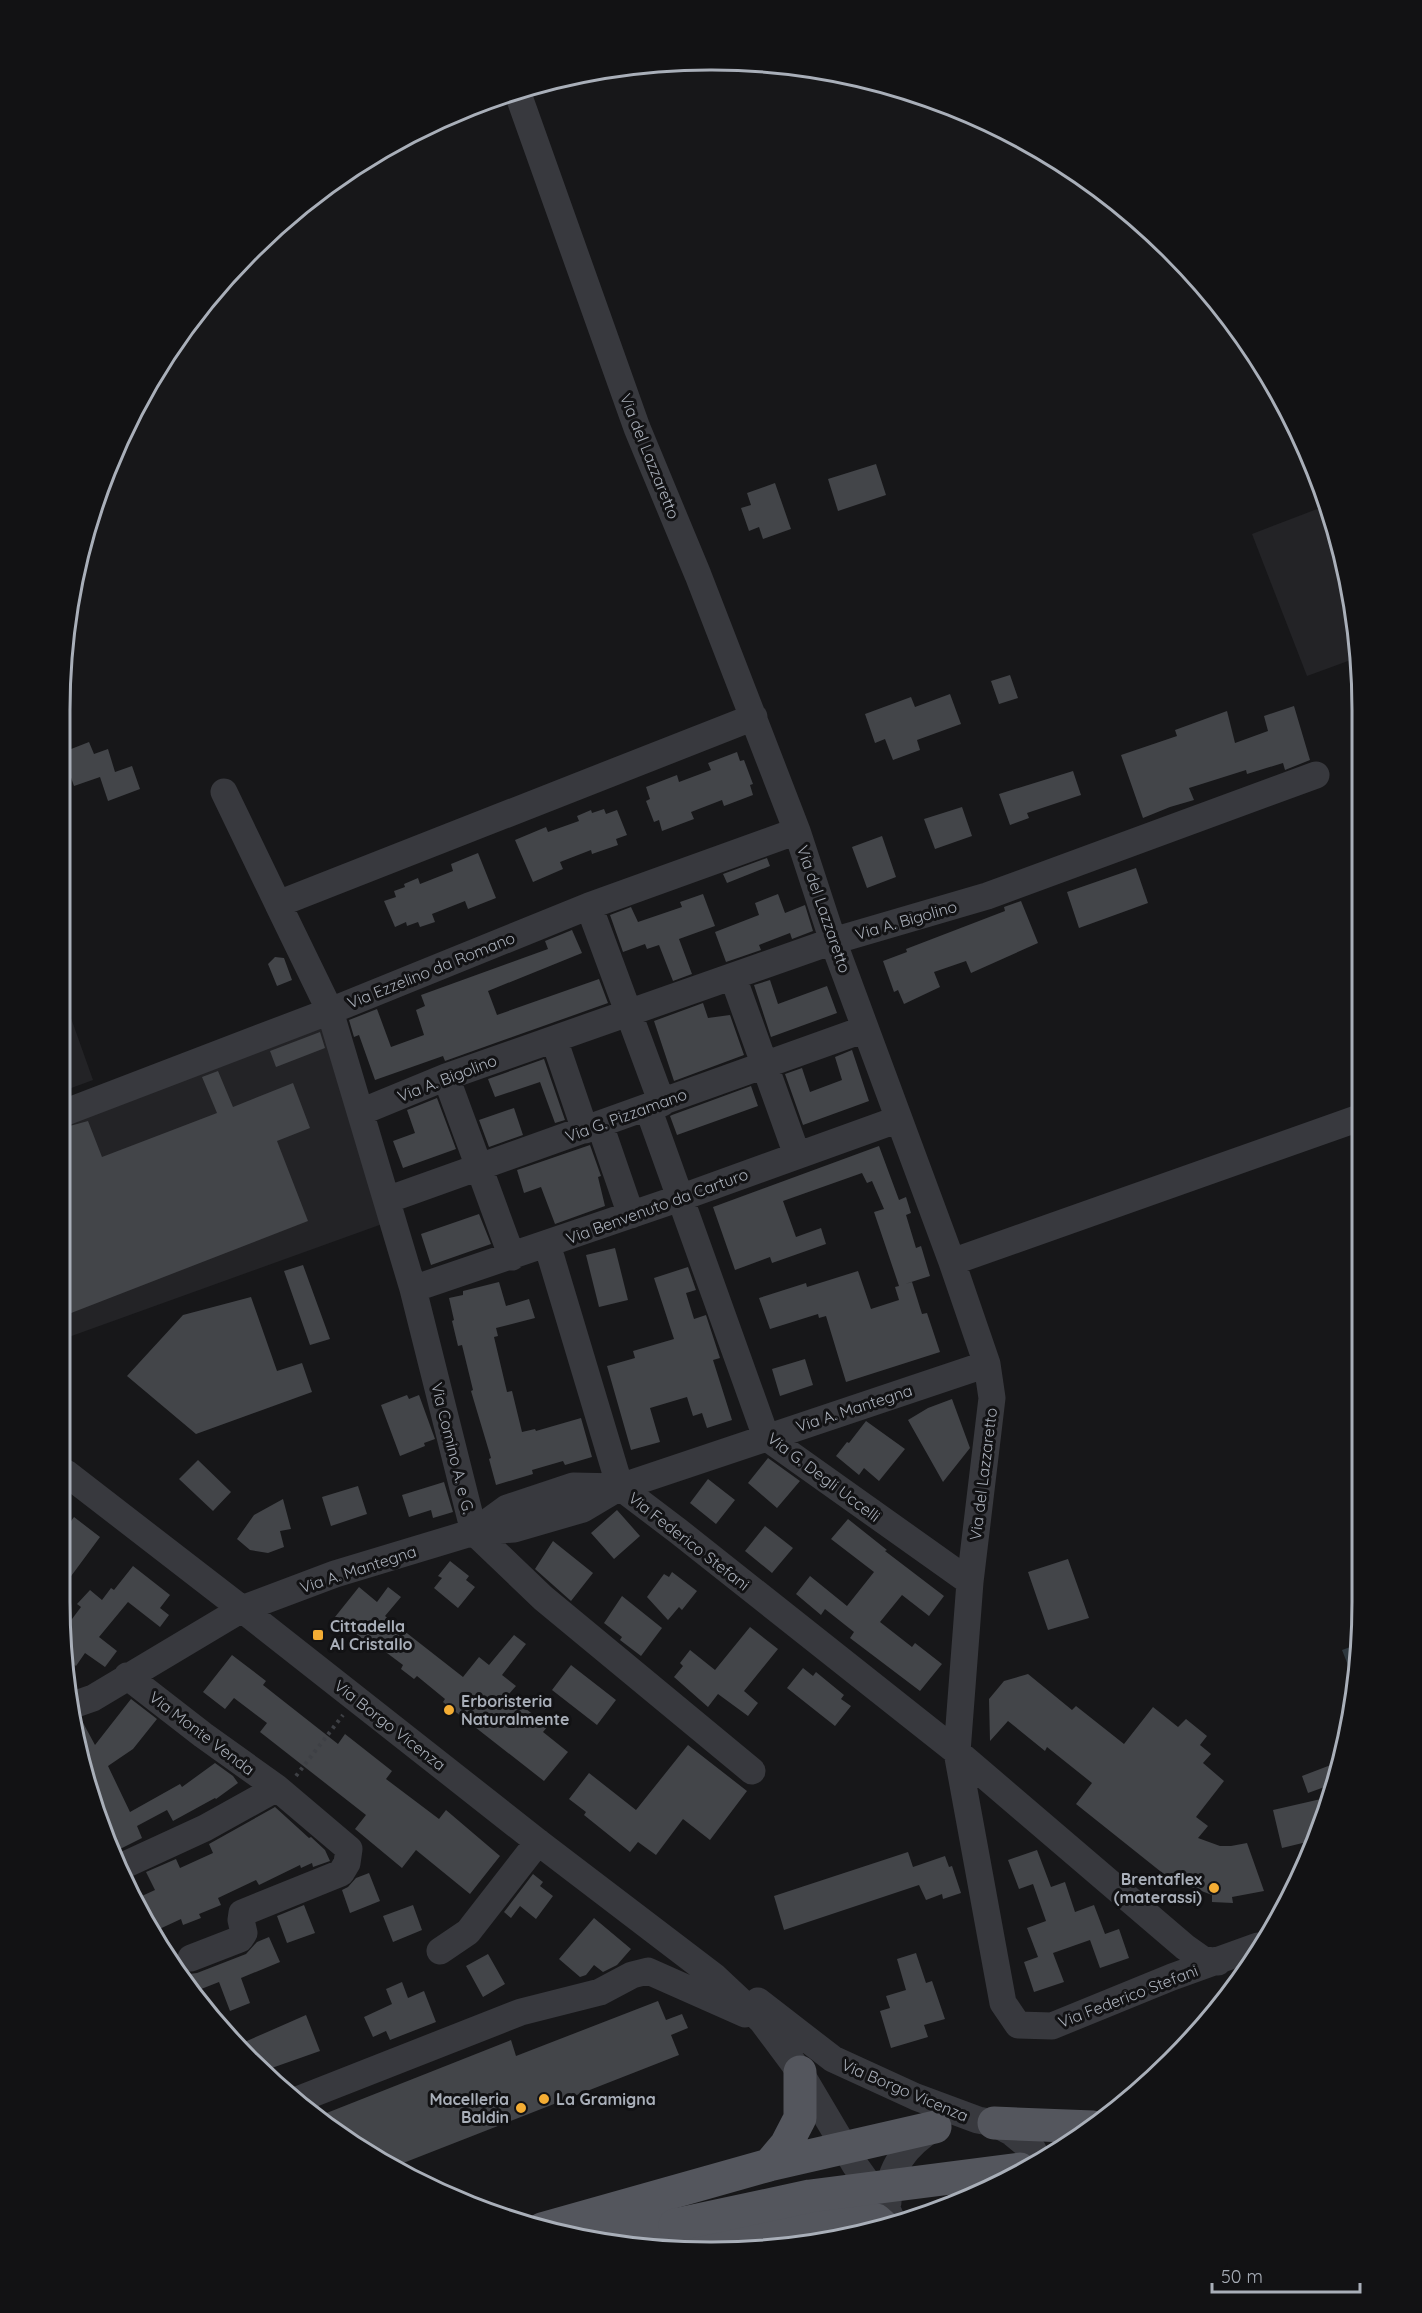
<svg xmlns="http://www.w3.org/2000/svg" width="1422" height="2313" font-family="Quicksand,sans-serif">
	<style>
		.built { fill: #232326 }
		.water { fill: #2d373e }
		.building { fill: #434549 }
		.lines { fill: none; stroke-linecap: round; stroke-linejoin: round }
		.path { stroke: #3e4045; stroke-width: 4; stroke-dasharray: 3 4.5; stroke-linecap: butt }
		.minor { stroke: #38393e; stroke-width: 27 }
		.major { stroke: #54565d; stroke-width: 33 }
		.major-bridge { stroke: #54565d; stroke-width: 33 }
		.poi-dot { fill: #f4ad34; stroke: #121214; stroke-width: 2 }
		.labels { text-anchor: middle; stroke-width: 6; stroke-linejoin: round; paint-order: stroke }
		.street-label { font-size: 16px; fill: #a9afb9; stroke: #121214 }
		.poi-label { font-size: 16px; font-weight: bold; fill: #a9afb9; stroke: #121214; text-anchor: start }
		.rim { fill: none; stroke: #a9afb9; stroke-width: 3 }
	</style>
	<rect width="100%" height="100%" fill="#171719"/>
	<path class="built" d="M 1325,506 L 1340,542 L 1359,657 L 1307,676 L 1252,534 Z
		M 66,1004 L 93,1080 L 66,1090 Z
		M 323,1020 L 385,1223 L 66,1338 L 66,1120 Z"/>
	<path class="water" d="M 1356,1645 L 1357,1677 L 1353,1678 L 1342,1650 Z"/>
	<path class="building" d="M 876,464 L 886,495 L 838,511 L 828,479 Z
		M 775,483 L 791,529 L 763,539 L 759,527 L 749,531 L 741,508 L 751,505 L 747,493 Z
		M 1010,675 L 1018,698 L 999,704 L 991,681 Z
		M 950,694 L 961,724 L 917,740 L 920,750 L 893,760 L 885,739 L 875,743 L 865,714 L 911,697 L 915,707 Z
		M 1294,706 L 1310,760 L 1285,770 L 1283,763 L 1247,774 L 1246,770 L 1189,788 L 1194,800 L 1170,807 L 1143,818 L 1121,755 L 1177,736 L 1175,730 L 1227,711 L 1235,743 L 1268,731 L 1264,716 Z
		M 89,742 L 94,754 L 108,749 L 115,772 L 132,766 L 140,789 L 108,801 L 100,777 L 74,786 L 66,763 L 66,751 Z
		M 737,752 L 740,761 L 744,760 L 753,784 L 750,785 L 753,795 L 724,806 L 722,800 L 691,812 L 694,819 L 662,831 L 659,820 L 654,822 L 646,801 L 650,799 L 646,787 L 677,775 L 679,782 L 711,770 L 708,763 Z
		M 1073,771 L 1081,795 L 1027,813 L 1029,818 L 1010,825 L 999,794 Z
		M 962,807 L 972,836 L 935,849 L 924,819 Z
		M 604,809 L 606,814 L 617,810 L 627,835 L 616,839 L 618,845 L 592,854 L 591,850 L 560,862 L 563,869 L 533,882 L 515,840 L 546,827 L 548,832 L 579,821 L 577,816 L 591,810 L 592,813 Z
		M 882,836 L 896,877 L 867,888 L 852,847 Z
		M 478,853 L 496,898 L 468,909 L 465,901 L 432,914 L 435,922 L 420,927 L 418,922 L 407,926 L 406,922 L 395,927 L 384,901 L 396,897 L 394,891 L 405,887 L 404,884 L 418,878 L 420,884 L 453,871 L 451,864 Z
		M 767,858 L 770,866 L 727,883 L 723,874 Z
		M 1136,868 L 1148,903 L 1079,928 L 1067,892 Z
		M 703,894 L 715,926 L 679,939 L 692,974 L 673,981 L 659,945 L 647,949 L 645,944 L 623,952 L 610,915 L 631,907 L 638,922 L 682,907 L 680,902 Z
		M 778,894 L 785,913 L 805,905 L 813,931 L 792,939 L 790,933 L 759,945 L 761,950 L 726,962 L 715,932 L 759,915 L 755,903 Z
		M 1021,901 L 1038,943 L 971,973 L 966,961 L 934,972 L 940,987 L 904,1004 L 898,990 L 894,992 L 883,961 L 907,952 L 906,949 L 1005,911 L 1004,907 Z
		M 572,930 L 582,953 L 488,991 L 497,1015 L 599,979 L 608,1003 L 445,1061 L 443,1056 L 375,1080 L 359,1035 L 354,1037 L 349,1020 L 377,1009 L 391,1047 L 424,1035 L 416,1010 L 425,1006 L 421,995 L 548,949 L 545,941 Z
		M 275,957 L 284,958 L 292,980 L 277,986 L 268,964 Z
		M 770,980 L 778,1004 L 827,986 L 837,1013 L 771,1037 L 754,985 Z
		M 703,1003 L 708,1018 L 730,1015 L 744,1055 L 674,1081 L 654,1021 Z
		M 320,1032 L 325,1048 L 276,1067 L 270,1051 Z
		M 852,1050 L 869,1101 L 803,1125 L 785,1074 L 802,1068 L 810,1092 L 842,1080 L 835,1057 Z
		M 544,1059 L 565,1120 L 555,1123 L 540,1082 L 495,1097 L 488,1079 Z
		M 218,1071 L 233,1107 L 293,1083 L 310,1128 L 277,1141 L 308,1221 L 66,1315 L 66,1127 L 88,1121 L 102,1157 L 217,1113 L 202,1077 Z
		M 751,1086 L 758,1106 L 677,1135 L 670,1116 L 672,1115 Z
		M 437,1098 L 456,1149 L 403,1168 L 393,1141 L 415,1133 L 407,1110 Z
		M 514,1108 L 523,1135 L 489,1147 L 479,1120 Z
		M 590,1145 L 601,1176 L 598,1177 L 605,1206 L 555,1224 L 541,1187 L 524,1193 L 517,1170 Z
		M 879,1146 L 899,1200 L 906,1197 L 911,1213 L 906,1215 L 916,1248 L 921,1246 L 930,1276 L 905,1284 L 912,1282 L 922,1314 L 927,1313 L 940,1352 L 846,1382 L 826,1316 L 819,1318 L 818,1314 L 770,1329 L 759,1298 L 806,1283 L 807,1287 L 858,1271 L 871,1309 L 899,1300 L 895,1287 L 899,1286 L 874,1212 L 884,1209 L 872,1181 L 867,1183 L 862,1173 L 783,1201 L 796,1237 L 821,1228 L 826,1244 L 772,1263 L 770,1257 L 735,1270 L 713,1207 Z
		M 479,1214 L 491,1244 L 431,1265 L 421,1234 Z
		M 615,1248 L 628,1300 L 599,1307 L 586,1255 Z
		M 303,1265 L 330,1339 L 310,1345 L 284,1271 Z
		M 688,1267 L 696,1290 L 686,1293 L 694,1319 L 706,1315 L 720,1358 L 713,1360 L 732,1420 L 707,1428 L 702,1413 L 693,1416 L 687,1397 L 650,1408 L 660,1442 L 631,1450 L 607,1366 L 635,1358 L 633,1351 L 674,1339 L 654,1278 Z
		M 499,1282 L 506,1306 L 529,1299 L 535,1318 L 496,1328 L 498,1336 L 494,1337 L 507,1392 L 512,1391 L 522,1432 L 535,1429 L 536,1431 L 581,1418 L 592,1457 L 565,1465 L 563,1461 L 532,1470 L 533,1474 L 496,1485 L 489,1459 L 491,1458 L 471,1391 L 473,1390 L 462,1345 L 458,1346 L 452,1321 L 454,1320 L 449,1298 L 463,1295 L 463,1291 Z
		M 251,1297 L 277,1371 L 302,1363 L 312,1392 L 196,1434 L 127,1376 L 183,1315 Z
		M 805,1359 L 813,1385 L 780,1396 L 772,1369 Z
		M 407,1395 L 409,1399 L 419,1395 L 435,1439 L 424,1443 L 425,1446 L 400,1456 L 381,1405 Z
		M 952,1399 L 970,1448 L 943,1482 L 908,1420 L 928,1408 Z
		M 866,1421 L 905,1449 L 879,1481 L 864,1468 L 859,1475 L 836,1456 L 847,1442 L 849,1443 Z
		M 768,1458 L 800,1481 L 777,1508 L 748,1483 Z
		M 198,1460 L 231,1492 L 213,1511 L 179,1479 Z
		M 708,1479 L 735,1500 L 716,1524 L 690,1503 Z
		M 444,1482 L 453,1512 L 433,1518 L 431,1510 L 409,1517 L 402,1495 Z
		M 358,1486 L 367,1514 L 331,1526 L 322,1497 Z
		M 283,1499 L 291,1529 L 280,1531 L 284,1547 L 268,1553 L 250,1550 L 237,1539 L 254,1515 Z
		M 617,1510 L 640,1536 L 614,1559 L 591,1533 Z
		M 74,1517 L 100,1537 L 66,1583 L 66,1528 Z
		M 848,1519 L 887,1550 L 885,1551 L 944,1596 L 929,1616 L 902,1595 L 880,1622 L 912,1647 L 915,1643 L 942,1664 L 920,1691 L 850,1638 L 854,1632 L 825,1609 L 821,1615 L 796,1594 L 810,1576 L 847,1606 L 874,1572 L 831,1539 Z
		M 765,1526 L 793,1548 L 772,1573 L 745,1551 Z
		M 553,1541 L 593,1573 L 571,1601 L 535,1569 Z
		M 1068,1559 L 1089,1618 L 1048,1630 L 1028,1572 Z
		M 450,1561 L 469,1576 L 466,1580 L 475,1587 L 458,1608 L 434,1588 L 442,1578 L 438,1576 Z
		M 133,1566 L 170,1595 L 160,1608 L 169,1615 L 160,1627 L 128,1602 L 99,1637 L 117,1651 L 105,1667 L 85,1653 L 76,1666 L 66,1658 L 66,1627 L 81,1607 L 77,1604 L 90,1590 L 102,1600 L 111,1588 L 114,1590 Z
		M 672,1572 L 697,1591 L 682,1610 L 679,1607 L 668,1620 L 647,1597 L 664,1574 L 669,1577 Z
		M 359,1587 L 377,1602 L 388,1587 L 401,1597 L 385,1616 L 463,1677 L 479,1657 L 489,1665 L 514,1635 L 526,1644 L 502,1675 L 516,1686 L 508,1695 L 548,1726 L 543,1732 L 568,1752 L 544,1781 L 443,1702 L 445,1699 L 417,1676 L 414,1679 L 401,1669 L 403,1665 L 367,1638 L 364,1640 L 335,1617 Z
		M 622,1596 L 662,1628 L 641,1656 L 620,1640 L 622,1637 L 604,1623 Z
		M 750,1627 L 778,1649 L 744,1691 L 758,1703 L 748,1716 L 718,1694 L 708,1707 L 674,1677 L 683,1666 L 680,1663 L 690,1650 L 715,1670 Z
		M 232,1655 L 266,1681 L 263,1685 L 338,1744 L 345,1734 L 392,1771 L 386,1779 L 439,1819 L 446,1810 L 500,1856 L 470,1894 L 416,1850 L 402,1868 L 355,1829 L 366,1815 L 260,1732 L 267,1723 L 234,1698 L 225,1709 L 203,1692 Z
		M 571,1665 L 616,1700 L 597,1725 L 552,1690 Z
		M 803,1668 L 813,1676 L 816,1672 L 844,1695 L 841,1699 L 851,1706 L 835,1726 L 787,1688 Z
		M 1028,1674 L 1072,1710 L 1076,1706 L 1124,1744 L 1153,1707 L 1178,1727 L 1186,1719 L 1207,1736 L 1200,1745 L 1211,1754 L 1203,1763 L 1224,1781 L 1196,1817 L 1208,1826 L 1198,1838 L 1220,1846 L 1231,1846 L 1247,1843 L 1264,1891 L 1232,1897 L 1233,1903 L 1212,1902 L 1212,1895 L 1170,1879 L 1076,1804 L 1092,1783 L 1047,1747 L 1045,1751 L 1008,1721 L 990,1741 L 989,1699 L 1004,1681 Z
		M 131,1699 L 157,1719 L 133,1749 L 108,1766 L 130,1812 L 180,1784 L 182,1787 L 215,1763 L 233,1776 L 238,1783 L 216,1799 L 215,1798 L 173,1821 L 167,1810 L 137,1826 L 142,1838 L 114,1852 L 94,1810 L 73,1721 L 81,1719 L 95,1745 Z
		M 688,1745 L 747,1791 L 710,1840 L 683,1819 L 656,1855 L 638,1842 L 630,1852 L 584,1815 L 586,1812 L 569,1799 L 589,1773 L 636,1810 Z
		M 1336,1763 L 1330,1785 L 1308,1793 L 1302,1776 Z
		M 1321,1799 L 1324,1810 L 1315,1840 L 1282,1848 L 1273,1810 Z
		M 275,1807 L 309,1838 L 311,1837 L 325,1850 L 330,1861 L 313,1867 L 312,1863 L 301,1868 L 300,1865 L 259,1885 L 256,1880 L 218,1898 L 221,1905 L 199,1914 L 201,1918 L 183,1925 L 181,1919 L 153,1932 L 133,1900 L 155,1890 L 146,1872 L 176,1859 L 180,1868 L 213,1853 L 209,1844 Z
		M 1037,1850 L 1051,1887 L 1065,1882 L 1075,1912 L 1094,1905 L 1105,1934 L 1119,1929 L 1129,1958 L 1100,1968 L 1090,1940 L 1053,1953 L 1064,1982 L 1034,1992 L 1024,1962 L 1038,1957 L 1027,1928 L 1046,1921 L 1033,1884 L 1019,1889 L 1008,1860 Z
		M 908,1852 L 913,1867 L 945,1856 L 949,1867 L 952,1866 L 961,1893 L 943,1899 L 942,1894 L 926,1900 L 919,1885 L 784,1930 L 774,1896 Z
		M 369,1873 L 380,1901 L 350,1913 L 342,1890 L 348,1887 L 356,1878 Z
		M 533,1874 L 543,1882 L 540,1886 L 553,1896 L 536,1919 L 520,1906 L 511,1918 L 504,1912 Z
		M 304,1905 L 315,1933 L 287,1943 L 277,1916 Z
		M 413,1905 L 422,1930 L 393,1942 L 383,1916 Z
		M 594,1918 L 631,1949 L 617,1965 L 603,1972 L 594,1965 L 586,1975 L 580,1977 L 559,1959 Z
		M 269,1937 L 280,1962 L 241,1978 L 250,2003 L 230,2011 L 219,1982 L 191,1993 L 177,1970 L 180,1969 L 189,1974 L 197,1973 L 246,1954 L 257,1942 Z
		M 916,1953 L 926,1983 L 932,1981 L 945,2019 L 924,2025 L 928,2037 L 891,2048 L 880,2011 L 890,2008 L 886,1996 L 906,1990 L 897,1959 Z
		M 488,1954 L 505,1984 L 483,1997 L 466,1966 Z
		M 402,1982 L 408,1998 L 424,1991 L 436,2022 L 390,2040 L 386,2031 L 373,2037 L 364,2017 L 392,2004 L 386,1989 Z
		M 658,2001 L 666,2020 L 682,2014 L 688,2028 L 671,2035 L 679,2055 L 393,2167 L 314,2118 L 511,2040 L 516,2056 Z
		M 306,2015 L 320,2051 L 266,2070 L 240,2044 Z"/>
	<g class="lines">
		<path class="path" d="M 296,1776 L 343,1715"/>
		<path class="minor" d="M 517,91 L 637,428 L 698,575 L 797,831 L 833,941 L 952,1262 L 987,1364 L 992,1398 L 970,1582 L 957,1752 L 1003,2003 L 1018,2025 L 1052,2026 L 1172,1977 L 1258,1946
			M 224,792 L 278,904
			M 589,906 L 662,1103
			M 733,977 L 797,1155
			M 554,1039 L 585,1130
			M 446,1077 L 512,1257
			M 648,1108 L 766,1437 L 970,1582
			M 66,1112 L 330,1011 L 589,906 L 797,831
			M 361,1112 L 446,1077 L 833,941 L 987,896 L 1316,775
			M 600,1125 L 631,1215
			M 387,1200 L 865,1029
			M 547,1244 L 620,1487 L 678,1531 L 957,1752 L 1185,1947 L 1202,1959 L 1218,1962
			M 952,1262 L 1359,1118
			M 413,1289 L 680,1198 L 899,1119
			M 66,1473 L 242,1609 L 538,1842 L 715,1977 L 762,2021 L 800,2072 L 855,2165 L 888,2211 L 894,2225
			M 474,1532 L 507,1508 L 573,1486 L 620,1487
			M 70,1706 L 93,1698 L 242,1609 L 335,1574 L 474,1532 L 514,1529 L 583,1509 L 620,1487 L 987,1364
			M 752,1771 L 543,1598 L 474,1532 L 413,1289 L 330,1011 L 278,904 L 754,717
			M 118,1868 L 205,1828 L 277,1788 L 203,1735 L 127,1676
			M 440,1951 L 468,1932 L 538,1842
			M 191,1958 L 240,1939 L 244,1933 L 241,1920 L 242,1913 L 341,1873 L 347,1863 L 349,1849 L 277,1788
			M 758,2001 L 833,2059 L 916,2097 L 978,2120 L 994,2123 L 1011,2132 L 1033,2150 L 1038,2160
			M 297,2100 L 521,2012 L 600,1992 L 632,1975 L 648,1971 L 745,2014
			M 888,2202 C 888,2167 907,2145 935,2127"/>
		<path class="major" d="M 994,2123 L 1093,2127
			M 769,2165 L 786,2145 L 800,2118 L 800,2072
			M 542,2229 L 769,2165 L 935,2127
			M 604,2243 L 675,2225
			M 667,2249 L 791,2220 L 851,2215 L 876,2220 L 884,2227"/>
		<path class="major-bridge" d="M 675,2225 L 810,2196 L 1020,2169"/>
	</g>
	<g class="poi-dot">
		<rect x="312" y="1629" width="12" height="12" rx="3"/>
		<circle cx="449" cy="1710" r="6"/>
		<circle cx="1214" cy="1888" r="6"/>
		<circle cx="544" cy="2099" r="6"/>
		<circle cx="521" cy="2108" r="6"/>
	</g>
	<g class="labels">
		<g class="street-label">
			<text transform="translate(650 456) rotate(68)" y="6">Via del Lazzaretto</text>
			<text transform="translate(824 909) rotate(71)" y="6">Via del Lazzaretto</text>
			<text transform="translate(906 920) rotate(-16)" y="6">Via A. Bigolino</text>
			<text transform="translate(431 970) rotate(-22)" y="6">Via Ezzelino da Romano</text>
			<text transform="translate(447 1078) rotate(-21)" y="6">Via A. Bigolino</text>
			<text transform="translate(626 1115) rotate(-20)" y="6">Via G. Pizzamano</text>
			<text transform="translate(657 1206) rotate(-20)" y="6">Via Benvenuto da Carturo</text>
			<text transform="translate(854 1408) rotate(-18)" y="6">Via A. Mantegna</text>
			<text transform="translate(453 1448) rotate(76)" y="6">Via Comino A. e G.</text>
			<text transform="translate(983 1474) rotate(-83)" y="6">Via del Lazzaretto</text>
			<text transform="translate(824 1477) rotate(37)" y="6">Via G. Degli Uccelli</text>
			<text transform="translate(689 1541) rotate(38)" y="6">Via Federico Stefani</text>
			<text transform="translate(358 1569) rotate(-18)" y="6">Via A. Mantegna</text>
			<text transform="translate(390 1725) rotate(38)" y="6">Via Borgo Vicenza</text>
			<text transform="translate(202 1733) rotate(37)" y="6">Via Monte Venda</text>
			<text transform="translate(1128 1996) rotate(-21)" y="6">Via Federico Stefani</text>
			<text transform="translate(905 2090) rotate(23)" y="6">Via Borgo Vicenza</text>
		</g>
		<g class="poi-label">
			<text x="330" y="1632">Cittadella<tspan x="330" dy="18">Al Cristallo</tspan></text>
			<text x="461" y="1707">Erboristeria<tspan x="461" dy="18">Naturalmente</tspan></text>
			<text x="1202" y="1885" text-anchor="end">Brentaflex<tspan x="1202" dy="18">(materassi)</tspan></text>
			<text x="509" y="2105" text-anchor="end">Macelleria<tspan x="509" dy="18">Baldin</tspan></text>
			<text x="556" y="2105">La Gramigna</text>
		</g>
	</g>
	<path d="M0 0H1422V2313H0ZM710 70H712A640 640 0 0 1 1352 710V1602A640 640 0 0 1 712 2242H710A640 640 0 0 1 70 1602V710A640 640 0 0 1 710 70Z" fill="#121214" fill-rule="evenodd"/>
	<path class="rim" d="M710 70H712A640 640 0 0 1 1352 710V1602A640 640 0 0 1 712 2242H710A640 640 0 0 1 70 1602V710A640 640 0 0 1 710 70Z"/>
	<path d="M1212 2283v9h148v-9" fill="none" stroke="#a9afb9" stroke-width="3"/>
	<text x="1221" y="2283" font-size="18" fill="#a9afb9" stroke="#121214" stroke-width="4.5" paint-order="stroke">50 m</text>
</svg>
